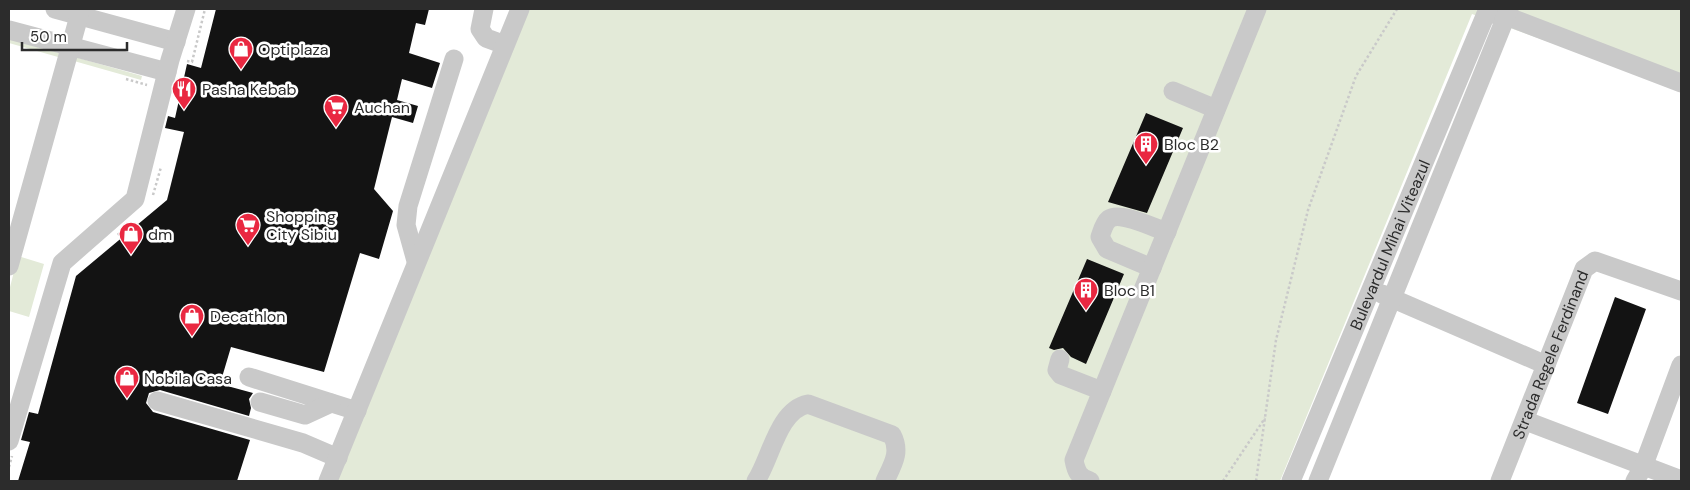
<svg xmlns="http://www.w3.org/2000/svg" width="1690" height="490" font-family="'DM Sans',sans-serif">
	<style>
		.green { fill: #e3ead8 }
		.building { fill: #131313 }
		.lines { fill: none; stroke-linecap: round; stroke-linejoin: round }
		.path { stroke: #c9c9c9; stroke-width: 2.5; stroke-dasharray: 2.5 2.5; stroke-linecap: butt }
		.minor { stroke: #c9c9c9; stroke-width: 19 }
		.labels { text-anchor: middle; stroke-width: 5; stroke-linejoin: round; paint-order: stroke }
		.poi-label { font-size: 16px; fill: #2c2c2c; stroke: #fff; text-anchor: start }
		.street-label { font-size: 16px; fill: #2c2c2c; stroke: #fff }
	</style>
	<rect width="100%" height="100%" fill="#fff"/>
	<path class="green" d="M 527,9 L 1681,9 L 1681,90 L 1472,14 L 1280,481 L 337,481 Z
		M 9,39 L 59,53 L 58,57 L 9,43 Z
		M 75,57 L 142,76 L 141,80 L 74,61 Z
		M 18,256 L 44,264 L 29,317 L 9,311 L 9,291 Z"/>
	<path class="building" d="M 216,9 L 429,9 L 425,25 L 416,23 L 409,53 L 440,63 L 432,88 L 402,79 L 397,100 L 418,106 L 413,123 L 392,117 L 374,189 L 393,211 L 379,259 L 360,253 L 324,372 L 231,347 L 220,384 L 253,393 L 249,399 L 251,408 L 249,416 L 160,390 L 149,393 L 146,403 L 153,412 L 250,440 L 237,481 L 18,481 L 30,442 L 21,440 L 29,412 L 38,414 L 76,276 L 167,200 L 184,132 L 165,128 L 168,116 L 175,118 L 187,64 L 201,68 Z
		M 1146,113 L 1183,128 L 1147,213 L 1108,202 Z
		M 1087,259 L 1124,274 L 1086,364 L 1071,357 L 1063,348 L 1054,350 L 1049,348 Z
		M 1615,297 L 1646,309 L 1608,414 L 1577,403 Z"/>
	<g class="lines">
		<path class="path" d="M 187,61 L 192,62 L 205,9
			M 126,79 L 147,85
			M 153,195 L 161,167
			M 118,233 L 121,238
			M 9,467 L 12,456
			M 1223,481 L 1265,418
			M 1256,481 L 1276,340 L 1308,210 L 1356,76 L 1397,9"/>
		<g class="minor">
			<path d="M 55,9 L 176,42"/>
			<path d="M 484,9 L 480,29 L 486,38 L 505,45"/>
			<path d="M 1493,14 L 1506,16 L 1681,83"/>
			<path d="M 9,30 L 167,72"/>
			<path d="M 1173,91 L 1216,109"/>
			<path d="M 416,261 L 406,225 L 408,206 L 454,59"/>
			<path d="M 9,266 L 81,9"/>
			<path d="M 1152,268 L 1107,249 L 1100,237 C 1102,231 1104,223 1109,219 C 1120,211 1154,228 1167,232"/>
			<path d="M 1382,294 L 1546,365"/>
			<path d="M 1060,359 L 1057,370 L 1061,375 L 1102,391"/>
			<path d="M 249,377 L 357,411"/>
			<path d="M 157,401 L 303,443 L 338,458"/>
			<path d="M 260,402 L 305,415 L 331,403"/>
			<path d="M 1526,421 L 1681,480"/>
			<path d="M 9,441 L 62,263 L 135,199 L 170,60 L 186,9"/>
			<path d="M 328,481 L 520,9"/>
			<path d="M 756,481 C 771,458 778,410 808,404 L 892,435 C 901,452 893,464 885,481"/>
			<path d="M 1090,481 C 1079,478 1076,471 1074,460 L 1257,9"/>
			<path id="s1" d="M 1291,481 L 1488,9"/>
			<path d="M 1318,481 L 1509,9"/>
			<path id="s2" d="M 1500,481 L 1584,269 L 1595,261 L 1681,291"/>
			<path d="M 1635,481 L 1643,467 L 1681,365"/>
		</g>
	</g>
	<defs>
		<symbol id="shop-pin" viewBox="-11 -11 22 30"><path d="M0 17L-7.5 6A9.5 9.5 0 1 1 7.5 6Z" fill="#e92841" stroke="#fff"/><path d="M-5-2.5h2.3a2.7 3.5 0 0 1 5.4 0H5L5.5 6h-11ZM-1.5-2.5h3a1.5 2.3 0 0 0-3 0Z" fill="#fff"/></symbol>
		<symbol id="restaurant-pin" viewBox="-11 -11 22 30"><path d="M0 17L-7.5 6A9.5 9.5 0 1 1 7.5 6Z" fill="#e92841" stroke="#fff"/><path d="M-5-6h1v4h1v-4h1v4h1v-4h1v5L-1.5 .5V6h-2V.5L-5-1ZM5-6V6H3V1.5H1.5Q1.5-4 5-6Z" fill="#fff"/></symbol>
		<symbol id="supermarket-pin" viewBox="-11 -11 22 30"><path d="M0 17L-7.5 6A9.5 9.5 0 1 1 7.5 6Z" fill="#e92841" stroke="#fff"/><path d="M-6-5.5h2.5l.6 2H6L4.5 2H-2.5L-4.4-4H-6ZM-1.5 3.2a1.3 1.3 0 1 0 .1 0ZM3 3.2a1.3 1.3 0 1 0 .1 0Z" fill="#fff"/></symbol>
		<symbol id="building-pin" viewBox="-11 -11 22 30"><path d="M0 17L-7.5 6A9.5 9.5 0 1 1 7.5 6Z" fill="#e92841" stroke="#fff"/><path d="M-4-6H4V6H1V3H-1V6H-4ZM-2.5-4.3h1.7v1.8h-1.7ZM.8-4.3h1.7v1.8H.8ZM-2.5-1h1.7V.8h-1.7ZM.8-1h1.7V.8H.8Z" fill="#fff"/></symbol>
	</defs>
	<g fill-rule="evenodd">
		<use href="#shop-pin" x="227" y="35" width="28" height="38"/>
		<use href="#restaurant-pin" x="170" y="75" width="28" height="38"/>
		<use href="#supermarket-pin" x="322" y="93" width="28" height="38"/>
		<use href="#building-pin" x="1132" y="130" width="28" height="38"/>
		<use href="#supermarket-pin" x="234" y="211" width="28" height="38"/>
		<use href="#shop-pin" x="117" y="220" width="28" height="38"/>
		<use href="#building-pin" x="1072" y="276" width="28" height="38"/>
		<use href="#shop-pin" x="178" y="302" width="28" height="38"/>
		<use href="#shop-pin" x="113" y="364" width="28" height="38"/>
	</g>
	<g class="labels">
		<g class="poi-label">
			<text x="258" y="55">Optiplaza</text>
			<text x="202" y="95">Pasha Kebab</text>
			<text x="354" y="113">Auchan</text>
			<text x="1164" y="150">Bloc B2</text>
			<text x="266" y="222">Shopping<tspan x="266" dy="18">City Sibiu</tspan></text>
			<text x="148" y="240">dm</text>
			<text x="1104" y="296">Bloc B1</text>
			<text x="210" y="322">Decathlon</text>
			<text x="144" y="384">Nobila Casa</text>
		</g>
		<g class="street-label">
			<text dy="6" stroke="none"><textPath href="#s1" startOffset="256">Bulevardul Mihai Viteazul</textPath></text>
			<text dy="6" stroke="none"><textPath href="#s2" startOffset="136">Strada Regele Ferdinand</textPath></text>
		</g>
	</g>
	<rect width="1690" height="490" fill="none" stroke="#2c2c2c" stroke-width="20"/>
	<path d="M22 42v8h105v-8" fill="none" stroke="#2c2c2c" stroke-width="2.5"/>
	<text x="30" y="42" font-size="15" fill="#2c2c2c" stroke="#ffffff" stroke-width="4" paint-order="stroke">50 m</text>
</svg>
